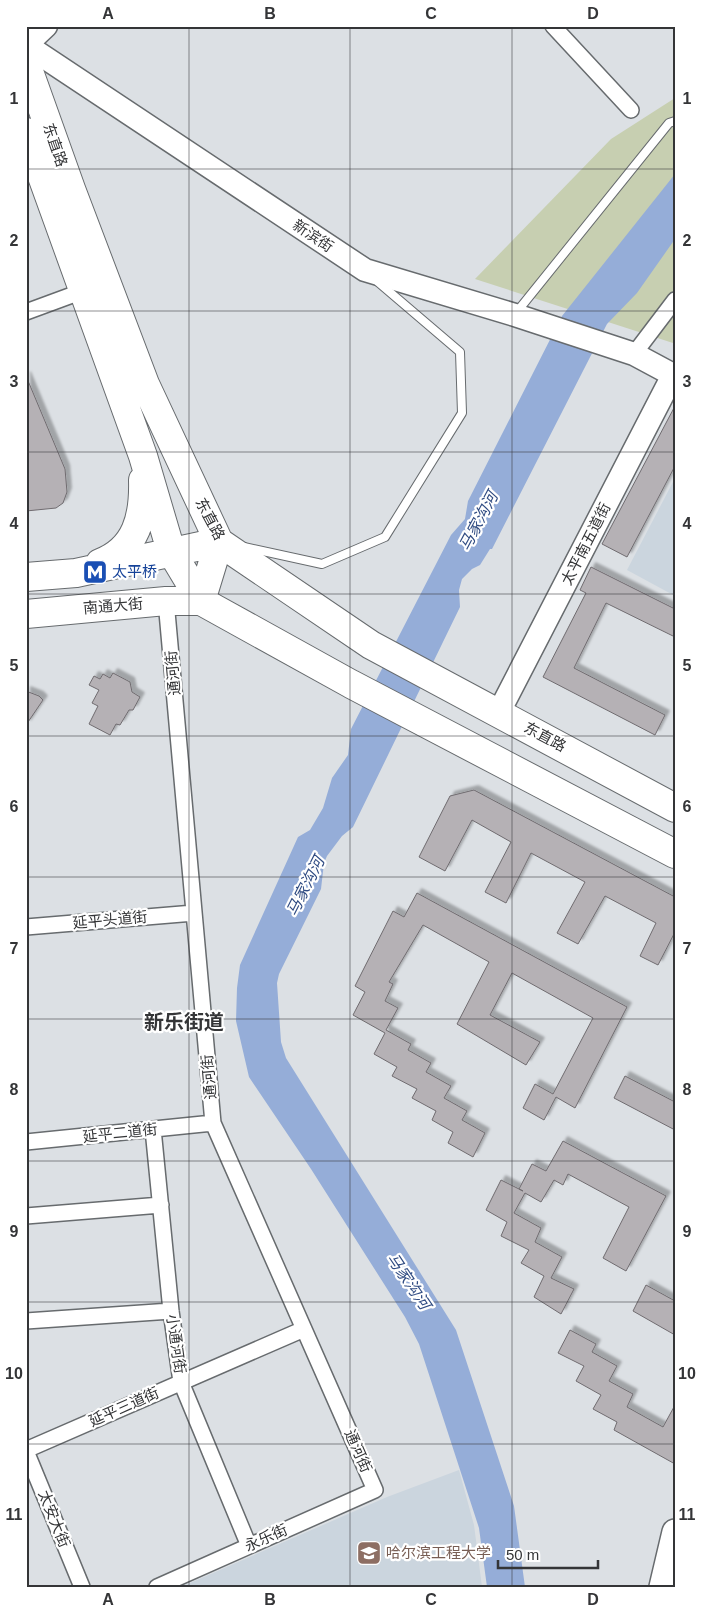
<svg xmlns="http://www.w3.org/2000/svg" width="701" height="1613" font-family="Helvetica,'Noto Sans SC',sans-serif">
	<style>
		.built { fill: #cbd5de }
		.green { fill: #c7cfb1 }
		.water { fill: #95add8 }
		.building { fill: #b5b1b5; stroke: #706c70; filter: url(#shadow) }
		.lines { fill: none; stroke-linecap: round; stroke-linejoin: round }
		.lane-casing { stroke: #676b6e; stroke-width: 10 }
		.street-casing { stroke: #676b6e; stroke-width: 18 }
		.secondary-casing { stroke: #676b6e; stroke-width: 25 }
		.primary-casing { stroke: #676b6e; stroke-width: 28 }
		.highway-casing { stroke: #676b6e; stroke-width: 30 }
		.lane { stroke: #fff; stroke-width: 8 }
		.street { stroke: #fff; stroke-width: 15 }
		.secondary { stroke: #fff; stroke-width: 22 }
		.primary { stroke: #fff; stroke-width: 25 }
		.highway { stroke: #fff; stroke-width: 28 }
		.grid { fill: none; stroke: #343537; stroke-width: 1; stroke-opacity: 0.55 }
		.labels { text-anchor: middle; stroke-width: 4.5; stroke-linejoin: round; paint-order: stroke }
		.street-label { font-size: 15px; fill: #343537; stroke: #fff }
		.transit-label { font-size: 15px; fill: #164399; stroke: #fff; text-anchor: start }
		.education-label { font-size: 15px; fill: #785e54; stroke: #fff; text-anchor: start }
		.water-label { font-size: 16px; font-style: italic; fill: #2f4b82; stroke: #fff }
		.district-label { font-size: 20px; font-weight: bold; fill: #343537; stroke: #fff }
		.neatline { fill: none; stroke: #343537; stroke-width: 2 }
		.grid-label { font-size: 16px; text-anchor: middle; font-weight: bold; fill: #343537 }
	</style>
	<defs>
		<filter id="shadow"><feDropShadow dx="4.5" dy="-4.5" stdDeviation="1" flood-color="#0004"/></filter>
	</defs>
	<rect width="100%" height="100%" fill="#dce0e4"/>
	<path class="built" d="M 675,478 L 675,596 L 627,570 Z
		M 459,1470 L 474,1525 L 482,1587 L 181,1587 L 387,1497 Z"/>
	<path class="green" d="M 675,98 L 673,343 L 475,279 L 611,139 Z"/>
	<path class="water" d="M 675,174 L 675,239 L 637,293 L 607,324 L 492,549 L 490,549 L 480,565 L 472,569 L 462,579 L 459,590 L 460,607 L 353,827 L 342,836 L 327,856 L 324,863 L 321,889 L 279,974 L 277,983 L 281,1042 L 286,1058 L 456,1330 L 514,1506 L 525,1587 L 487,1587 L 479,1528 L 419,1344 L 405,1317 L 311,1169 L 249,1077 L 236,1021 L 237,988 L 240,965 L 298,837 L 310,830 L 323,808 L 332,778 L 348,755 L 351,729 L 451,535 L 465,519 L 468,501 L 562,316 Z"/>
	<path class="building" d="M 26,376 L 65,469 L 67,492 L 63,503 L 56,508 L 26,511 Z
		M 675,406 L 675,466 L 627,557 L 602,544 Z
		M 591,567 L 675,609 L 675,637 L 606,603 L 574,668 L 665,715 L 655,735 L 543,677 L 586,593 L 580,590 Z
		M 113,673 L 130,682 L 132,692 L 140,697 L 133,710 L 129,710 L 120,725 L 116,724 L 110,735 L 89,724 L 98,706 L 92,703 L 99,690 L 89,685 L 94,676 L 100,679 L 103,674 L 110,678 Z
		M 26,691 L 39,696 L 43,700 L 26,725 Z
		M 474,790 L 675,897 L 675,932 L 658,965 L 640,956 L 656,923 L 605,896 L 578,944 L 557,933 L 585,882 L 531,853 L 506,903 L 485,892 L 511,842 L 472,820 L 445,871 L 419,857 L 450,796 Z
		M 417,893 L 627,1007 L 575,1108 L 556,1097 L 544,1120 L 523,1108 L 535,1084 L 553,1094 L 593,1018 L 512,973 L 490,1015 L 540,1042 L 526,1065 L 457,1024 L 489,962 L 423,925 L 389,982 L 393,984 L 385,1001 L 398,1008 L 386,1030 L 411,1044 L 408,1050 L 431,1063 L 426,1072 L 451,1086 L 444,1098 L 467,1111 L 462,1120 L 485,1133 L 473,1157 L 448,1143 L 453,1132 L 432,1120 L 436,1111 L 412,1098 L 417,1089 L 392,1076 L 397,1067 L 374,1054 L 385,1033 L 353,1015 L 365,992 L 355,986 L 393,911 L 404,917 Z
		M 625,1076 L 675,1102 L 675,1130 L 614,1098 Z
		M 563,1141 L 666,1196 L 626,1271 L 603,1258 L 629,1207 L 568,1174 L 563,1185 L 554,1180 L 541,1202 L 525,1193 L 514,1213 L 541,1228 L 535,1242 L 562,1257 L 551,1278 L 574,1289 L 561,1314 L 534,1297 L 544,1276 L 521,1263 L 529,1250 L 501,1236 L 507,1222 L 486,1210 L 501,1180 L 523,1191 L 519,1189 L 532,1164 L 546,1171 Z
		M 646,1285 L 675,1301 L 675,1335 L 633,1311 Z
		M 570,1330 L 596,1344 L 592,1352 L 617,1366 L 609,1381 L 633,1394 L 627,1407 L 663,1427 L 675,1405 L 675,1464 L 614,1430 L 617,1422 L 593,1409 L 601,1395 L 576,1381 L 584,1366 L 558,1353 Z"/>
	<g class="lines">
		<defs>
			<path id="lane" d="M 516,313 L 669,123 L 675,121
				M 244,547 L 322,564 L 385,537 L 462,413 L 460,352 L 378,282"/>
			<path id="street" d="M 553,26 L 631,110
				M 26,312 L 83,291
				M 634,354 L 675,300
				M 26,927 L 194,913
				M 153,1129 L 171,1311 L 181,1382 L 249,1546
				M 26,1142 L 213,1123
				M 26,1216 L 161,1205
				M 26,1321 L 171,1311
				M 26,1450 L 304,1329
				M 26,1451 L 82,1587
				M 157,1587 L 375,1490 L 213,1123 L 166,601"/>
			<path id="secondary" d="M 26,45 L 365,270 L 515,315 L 634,354 L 675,376
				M 26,45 L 46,26
				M 499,712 L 673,375"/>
			<path id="primary" d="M 662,1587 L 675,1532"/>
			<path id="highway" d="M 26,63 L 71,189 L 145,384 L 219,542 L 371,645 L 675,808
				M 26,132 L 143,456 L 171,551 L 201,601 L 351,684 L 675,854
				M 100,563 C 137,549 144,516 143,480
				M 26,577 L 76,573 L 219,542
				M 201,601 L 219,542
				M 26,614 L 166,601 L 201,601"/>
		</defs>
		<use href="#lane" class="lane-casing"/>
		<use href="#street" class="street-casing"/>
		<use href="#secondary" class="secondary-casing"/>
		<use href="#primary" class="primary-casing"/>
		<use href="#highway" class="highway-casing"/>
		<use href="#lane" class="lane"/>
		<use href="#street" class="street"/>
		<use href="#secondary" class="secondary"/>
		<use href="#primary" class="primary"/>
		<use href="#highway" class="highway"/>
	</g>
	<path class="grid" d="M 189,26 L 189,1587M 350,26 L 350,1587M 512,26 L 512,1587M 26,169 L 675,169M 26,311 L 675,311M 26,452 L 675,452M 26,594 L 675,594M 26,736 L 675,736M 26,877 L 675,877M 26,1019 L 675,1019M 26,1161 L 675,1161M 26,1302 L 675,1302M 26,1444 L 675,1444"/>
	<defs>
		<symbol id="metro-square" viewBox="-11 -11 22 22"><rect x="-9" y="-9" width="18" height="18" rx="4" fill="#1a4fb4" stroke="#fff"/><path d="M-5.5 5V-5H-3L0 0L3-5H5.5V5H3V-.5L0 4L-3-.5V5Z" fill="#fff"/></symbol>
		<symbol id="university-square" viewBox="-11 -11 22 22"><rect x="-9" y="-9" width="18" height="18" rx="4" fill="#8d6e63" stroke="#fff"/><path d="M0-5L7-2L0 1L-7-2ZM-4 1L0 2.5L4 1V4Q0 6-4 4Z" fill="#fff"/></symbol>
	</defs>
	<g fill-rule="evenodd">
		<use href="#metro-square" x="81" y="558" width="28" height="28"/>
		<use href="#university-square" x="355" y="1539" width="28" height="28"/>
	</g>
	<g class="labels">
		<g class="street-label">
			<text transform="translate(55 145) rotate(71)" y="5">东直路</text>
			<text transform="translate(313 236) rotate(34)" y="5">新滨街</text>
			<text transform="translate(210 519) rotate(62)" y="5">东直路</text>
			<text transform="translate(586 544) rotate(-63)" y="5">太平南五道街</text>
			<text transform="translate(113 606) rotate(-5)" y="5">南通大街</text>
			<text transform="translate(173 673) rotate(-95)" y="5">通河街</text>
			<text transform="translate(545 737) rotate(28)" y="5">东直路</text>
			<text transform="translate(110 920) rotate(-5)" y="5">延平头道街</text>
			<text transform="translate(209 1077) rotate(-95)" y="5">通河街</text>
			<text transform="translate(120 1133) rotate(-6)" y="5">延平二道街</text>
			<text transform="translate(176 1344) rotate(82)" y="5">小通河街</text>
			<text transform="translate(124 1407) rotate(-24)" y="5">延平三道街</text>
			<text transform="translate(358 1451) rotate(66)" y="5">通河街</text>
			<text transform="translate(54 1519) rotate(68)" y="5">太安大街</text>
			<text transform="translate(266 1538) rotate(-24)" y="5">永乐街</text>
		</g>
		<g class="transit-label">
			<text x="112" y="577">太平桥</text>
		</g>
		<g class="education-label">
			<text x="386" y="1558">哈尔滨工程大学</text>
		</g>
		<g class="water-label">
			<text transform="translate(478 521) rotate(-62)" y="6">马家沟河</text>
			<text transform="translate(305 886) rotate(-63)" y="6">马家沟河</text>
			<text transform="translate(409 1281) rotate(56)" y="6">马家沟河</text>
		</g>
		<g class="district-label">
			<text x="184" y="1029">新乐街道</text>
		</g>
	</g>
	<rect width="701" height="1613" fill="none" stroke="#ffffff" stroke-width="55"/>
	<path d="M498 1560v8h100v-8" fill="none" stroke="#343537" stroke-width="2.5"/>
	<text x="506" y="1560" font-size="15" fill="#343537" stroke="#ffffff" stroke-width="4" paint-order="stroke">50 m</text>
	<rect x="28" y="28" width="646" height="1558" class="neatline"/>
	<g class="grid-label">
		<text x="108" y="19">A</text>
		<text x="270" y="19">B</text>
		<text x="431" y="19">C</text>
		<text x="593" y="19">D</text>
		<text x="14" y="104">1</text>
		<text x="687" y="104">1</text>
		<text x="14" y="246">2</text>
		<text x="687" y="246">2</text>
		<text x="14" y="387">3</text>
		<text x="687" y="387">3</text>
		<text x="14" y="529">4</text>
		<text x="687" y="529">4</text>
		<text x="14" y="671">5</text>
		<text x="687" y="671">5</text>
		<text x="14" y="812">6</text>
		<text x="687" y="812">6</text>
		<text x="14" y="954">7</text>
		<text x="687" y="954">7</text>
		<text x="14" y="1095">8</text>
		<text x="687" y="1095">8</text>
		<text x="14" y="1237">9</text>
		<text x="687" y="1237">9</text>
		<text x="14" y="1379">10</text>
		<text x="687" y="1379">10</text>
		<text x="14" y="1520">11</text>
		<text x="687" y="1520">11</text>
		<text x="108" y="1605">A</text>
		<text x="270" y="1605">B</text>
		<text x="431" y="1605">C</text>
		<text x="593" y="1605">D</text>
	</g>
</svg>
